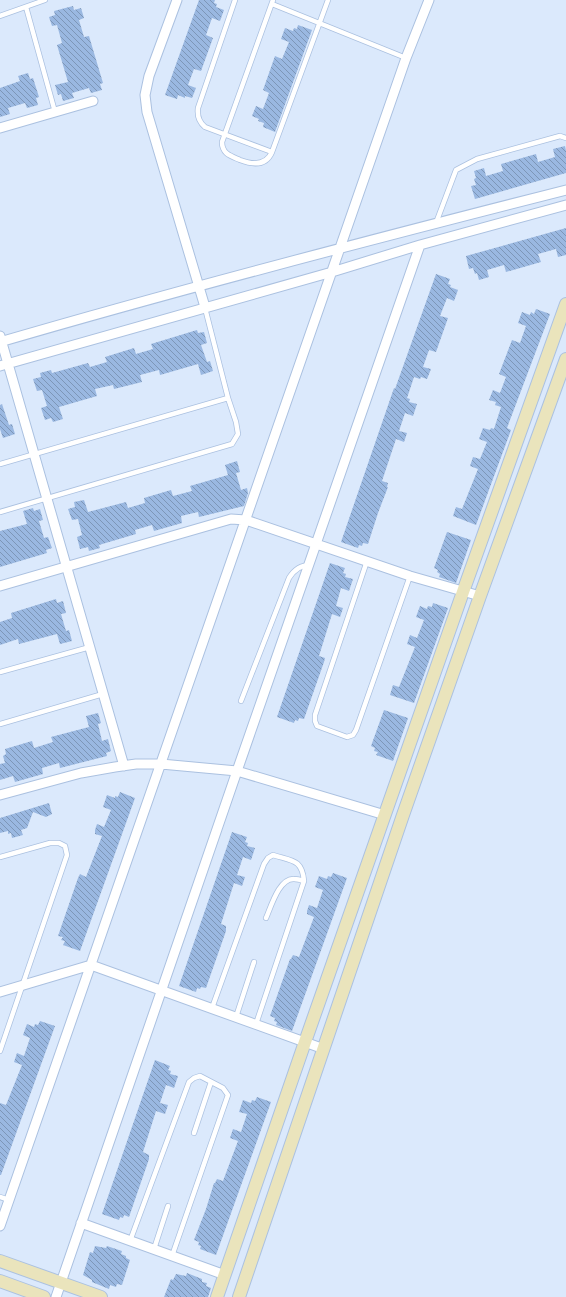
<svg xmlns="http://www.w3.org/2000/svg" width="566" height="1297" font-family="Helvetica,sans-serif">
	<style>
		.building { fill: url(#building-back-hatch) }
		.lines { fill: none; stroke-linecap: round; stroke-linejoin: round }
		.lane-casing { stroke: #abc1e0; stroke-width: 6 }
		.street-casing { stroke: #abc1e0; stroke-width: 11 }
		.secondary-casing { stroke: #abc1e0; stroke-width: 14 }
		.lane { stroke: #fff; stroke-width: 4.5 }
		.street { stroke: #fff; stroke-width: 9 }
		.secondary { stroke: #eae4bc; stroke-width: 12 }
	</style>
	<defs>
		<pattern id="building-back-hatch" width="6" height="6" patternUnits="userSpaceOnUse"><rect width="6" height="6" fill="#9ab8e1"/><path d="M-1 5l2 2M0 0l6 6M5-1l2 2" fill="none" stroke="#7d96b7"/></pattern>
	</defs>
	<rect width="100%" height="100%" fill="#dbe9fc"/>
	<path class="building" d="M 199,0 L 215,0 L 214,3 L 217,4 L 216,7 L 224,10 L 220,21 L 212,18 L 206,35 L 213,38 L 201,71 L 194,69 L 188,85 L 196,88 L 192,98 L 185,96 L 185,98 L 178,95 L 177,99 L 165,95 Z
		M 73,6 L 74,10 L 81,8 L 84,18 L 79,20 L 84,37 L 89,36 L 103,83 L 100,84 L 102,90 L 91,93 L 89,88 L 72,93 L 74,98 L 63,101 L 61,94 L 58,95 L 55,85 L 68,82 L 57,45 L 62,43 L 57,25 L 52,26 L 49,17 L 55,15 L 54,11 Z
		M 298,25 L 312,30 L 275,132 L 263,127 L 264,123 L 258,121 L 259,119 L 252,116 L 256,106 L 263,109 L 269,93 L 263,90 L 275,56 L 282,59 L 289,42 L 281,39 L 285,28 L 293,31 L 294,28 L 297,29 Z
		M 28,73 L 30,79 L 33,78 L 39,97 L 36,98 L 38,105 L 27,108 L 25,103 L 8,108 L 10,114 L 0,117 L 0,88 L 20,81 L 18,76 Z
		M 565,146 L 566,151 L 566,173 L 475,199 L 471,186 L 476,185 L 474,179 L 476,178 L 474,171 L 484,168 L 486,176 L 503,171 L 501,164 L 536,154 L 538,162 L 555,157 L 553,149 Z
		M 566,228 L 566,255 L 558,257 L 556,249 L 538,254 L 541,262 L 506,272 L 504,265 L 487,270 L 489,277 L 479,280 L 477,273 L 475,274 L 473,268 L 469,269 L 466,256 Z
		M 436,274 L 450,279 L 448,284 L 451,285 L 450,287 L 458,290 L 454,301 L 447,298 L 440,316 L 448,318 L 436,352 L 429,350 L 423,367 L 431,369 L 427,379 L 421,377 L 420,379 L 414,377 L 407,398 L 410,399 L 409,402 L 417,404 L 413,416 L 405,413 L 399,431 L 407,433 L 404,442 L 396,439 L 382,481 L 388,483 L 387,487 L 388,487 L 378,513 L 368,544 L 363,543 L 362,546 L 359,545 L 358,548 L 341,542 L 394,388 L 395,389 Z
		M 536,309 L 550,314 L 507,428 L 511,430 L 476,525 L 453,516 L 456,507 L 462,509 L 478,469 L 470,466 L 473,457 L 480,459 L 487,442 L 479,439 L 483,428 L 490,430 L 491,428 L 494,429 L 501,407 L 495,405 L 496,402 L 489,400 L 493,390 L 500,393 L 506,377 L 499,374 L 512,340 L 520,343 L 526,326 L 518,323 L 522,312 L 530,315 L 531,312 L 534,314 Z
		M 197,330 L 198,333 L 204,332 L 207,343 L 201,345 L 207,362 L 210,361 L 213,371 L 201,375 L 198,364 L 160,375 L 159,370 L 140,375 L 142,382 L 114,389 L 113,385 L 95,389 L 97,396 L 59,407 L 63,419 L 53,422 L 51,418 L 45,420 L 41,408 L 47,406 L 42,390 L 37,391 L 33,379 L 41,377 L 40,373 L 51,370 L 52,373 L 88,363 L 90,367 L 107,362 L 105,357 L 134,348 L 136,354 L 153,349 L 151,344 Z
		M 2,404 L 9,425 L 12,424 L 15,434 L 3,438 L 0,429 L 0,405 Z
		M 237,461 L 240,472 L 236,473 L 241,490 L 247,488 L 248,493 L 244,506 L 199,517 L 198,512 L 181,516 L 182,523 L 154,531 L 152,525 L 135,530 L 136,534 L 99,545 L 100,548 L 89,551 L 88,547 L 80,549 L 77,537 L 82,535 L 78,519 L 72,520 L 68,509 L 75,507 L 74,502 L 84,500 L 88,512 L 126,502 L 128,508 L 145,503 L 144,498 L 171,490 L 173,496 L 192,491 L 190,486 L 228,475 L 225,465 Z
		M 33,508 L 34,511 L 40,509 L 43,520 L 39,521 L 44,538 L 48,537 L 52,548 L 46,550 L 47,553 L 0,567 L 0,531 L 27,524 L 23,511 Z
		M 447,532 L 471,540 L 456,583 L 439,577 L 440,574 L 437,572 L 438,570 L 434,568 Z
		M 330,563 L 345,568 L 343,573 L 346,574 L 345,577 L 353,579 L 349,591 L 341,588 L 336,606 L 343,608 L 340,617 L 332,614 L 319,656 L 325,658 L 324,662 L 304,719 L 299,718 L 298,721 L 295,720 L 294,723 L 277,717 Z
		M 56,599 L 57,603 L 63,601 L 66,613 L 61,614 L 66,631 L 69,630 L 72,641 L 60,644 L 57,634 L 19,644 L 18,639 L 0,645 L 0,622 L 12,618 L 11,613 Z
		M 433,603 L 448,608 L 414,703 L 390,695 L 393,685 L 399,687 L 415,647 L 407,644 L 410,635 L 417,638 L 424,620 L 416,617 L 420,606 L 427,609 L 428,606 L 432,607 Z
		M 384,710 L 408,718 L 393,761 L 376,755 L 378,752 L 374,751 L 375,748 L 371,746 Z
		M 98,713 L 101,723 L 98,724 L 102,741 L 108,739 L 111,751 L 106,753 L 107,756 L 60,768 L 59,763 L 42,768 L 43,774 L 15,782 L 13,776 L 0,780 L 0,764 L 5,763 L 3,756 L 6,754 L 5,749 L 32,741 L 34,748 L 53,742 L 51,737 L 89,727 L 86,716 Z
		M 120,792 L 135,798 L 80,951 L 63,945 L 65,941 L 61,940 L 63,937 L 58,936 L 78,878 L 80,874 L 86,877 L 102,836 L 95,834 L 95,830 L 97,824 L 104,827 L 111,810 L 103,807 L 107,795 L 115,798 L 115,796 L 118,797 Z
		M 49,803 L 52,814 L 46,817 L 33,812 L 27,828 L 21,830 L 23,835 L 12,838 L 11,833 L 8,834 L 8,831 L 0,833 L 0,818 Z
		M 232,832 L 247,837 L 245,842 L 248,843 L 247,846 L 255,848 L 251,860 L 243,857 L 237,875 L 245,877 L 242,886 L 234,883 L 221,924 L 226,926 L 226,931 L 206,988 L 201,987 L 200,989 L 197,988 L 196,992 L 179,986 Z
		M 333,873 L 347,878 L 292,1031 L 276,1025 L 277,1022 L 274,1021 L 275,1018 L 270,1016 L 290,959 L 291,959 L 293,955 L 299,957 L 314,917 L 307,914 L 307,911 L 309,905 L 317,908 L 323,890 L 315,887 L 319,876 L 327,879 L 328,876 L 331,877 Z
		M 40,1021 L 55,1026 L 1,1175 L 0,1175 L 0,1103 L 6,1105 L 22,1065 L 14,1062 L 17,1053 L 24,1056 L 30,1038 L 23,1035 L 27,1024 L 34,1027 L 35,1024 L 38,1025 Z
		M 155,1060 L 170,1066 L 168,1070 L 171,1071 L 170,1074 L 178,1076 L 174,1088 L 166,1085 L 160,1103 L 168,1105 L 165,1114 L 156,1111 L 143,1152 L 149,1155 L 149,1159 L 129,1217 L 124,1215 L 123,1218 L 120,1217 L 119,1220 L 102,1214 Z
		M 257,1097 L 271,1102 L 216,1255 L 200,1249 L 201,1246 L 198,1245 L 199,1242 L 194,1240 L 206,1209 L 214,1183 L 215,1183 L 217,1179 L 223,1181 L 238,1141 L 230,1138 L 233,1129 L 241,1132 L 247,1114 L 239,1112 L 243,1100 L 251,1103 L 252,1100 L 255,1101 Z
		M 95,1246 L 106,1248 L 107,1246 L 122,1251 L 121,1254 L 126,1256 L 126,1258 L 130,1260 L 122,1285 L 117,1284 L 116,1287 L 110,1285 L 109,1289 L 92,1282 L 92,1280 L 83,1275 L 90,1252 L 93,1253 Z
		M 187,1273 L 202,1279 L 202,1282 L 207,1283 L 206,1286 L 211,1288 L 208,1297 L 164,1297 L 171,1279 L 173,1280 L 176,1274 L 186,1276 Z"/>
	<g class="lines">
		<defs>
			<path id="lane" d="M 235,0 L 198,108 C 197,116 199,122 205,127 L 272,152
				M 273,0 L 222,142 C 222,154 231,156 240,160 C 253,165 266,166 272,152 L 328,0
				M 272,4 L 406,58
				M 26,7 L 55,112
				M 0,16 L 45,0
				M 436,223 L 456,170 L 477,159 L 560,136 L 566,138
				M 0,464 L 228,398
				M 0,512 L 232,444 L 238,434 L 236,422 L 228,398 L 205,308
				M 367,561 L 315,715 L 315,721 L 317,726 L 347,737 L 353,735 L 356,730 L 410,576
				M 0,672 L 90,647
				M 241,701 L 289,578 C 294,570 300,565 310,565
				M 0,724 L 103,694
				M 0,857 L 50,843 L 59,843 L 65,846 L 67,855 L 0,1051
				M 266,918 C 271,907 279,878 294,879 C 297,879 301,880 304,881
				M 212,1008 L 264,864 L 268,858 L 273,855 C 292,861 302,859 304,881 L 256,1024
				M 236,1017 L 254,962
				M 194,1133 L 211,1082
				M 0,1197 L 9,1200
				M 130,1241 L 189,1082 L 194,1078 L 200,1076 L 223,1088 L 228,1095 L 172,1256
				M 154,1249 L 168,1206"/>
			<path id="street" d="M 177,0 L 149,76 L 145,95 L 147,112 L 205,307
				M 0,128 L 93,101
				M 0,336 L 124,766
				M 0,342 C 188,287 377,238 566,190
				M 0,366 L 332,272 L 420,245 L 566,205
				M 0,586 L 231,519 L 246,520 L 410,576 L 480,596
				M 0,795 L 81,773 L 115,767 L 136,764 L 161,764 L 237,771 L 385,815
				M 0,992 L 91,965 L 324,1049
				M 81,1223 L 225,1275
				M 0,1226 L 406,58 L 429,0
				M 56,1297 L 237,771 L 420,245"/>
			<path id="secondary" d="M 0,1261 L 101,1297
				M 0,1281 L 44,1297
				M 217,1297 L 305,1042 L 464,589 L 566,304
				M 239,1297 L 403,815 L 480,596 L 566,359"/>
		</defs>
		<use href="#lane" class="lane-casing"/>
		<use href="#street" class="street-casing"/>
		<use href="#secondary" class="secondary-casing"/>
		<use href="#lane" class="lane"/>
		<use href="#street" class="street"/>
		<use href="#secondary" class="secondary"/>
	</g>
</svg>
